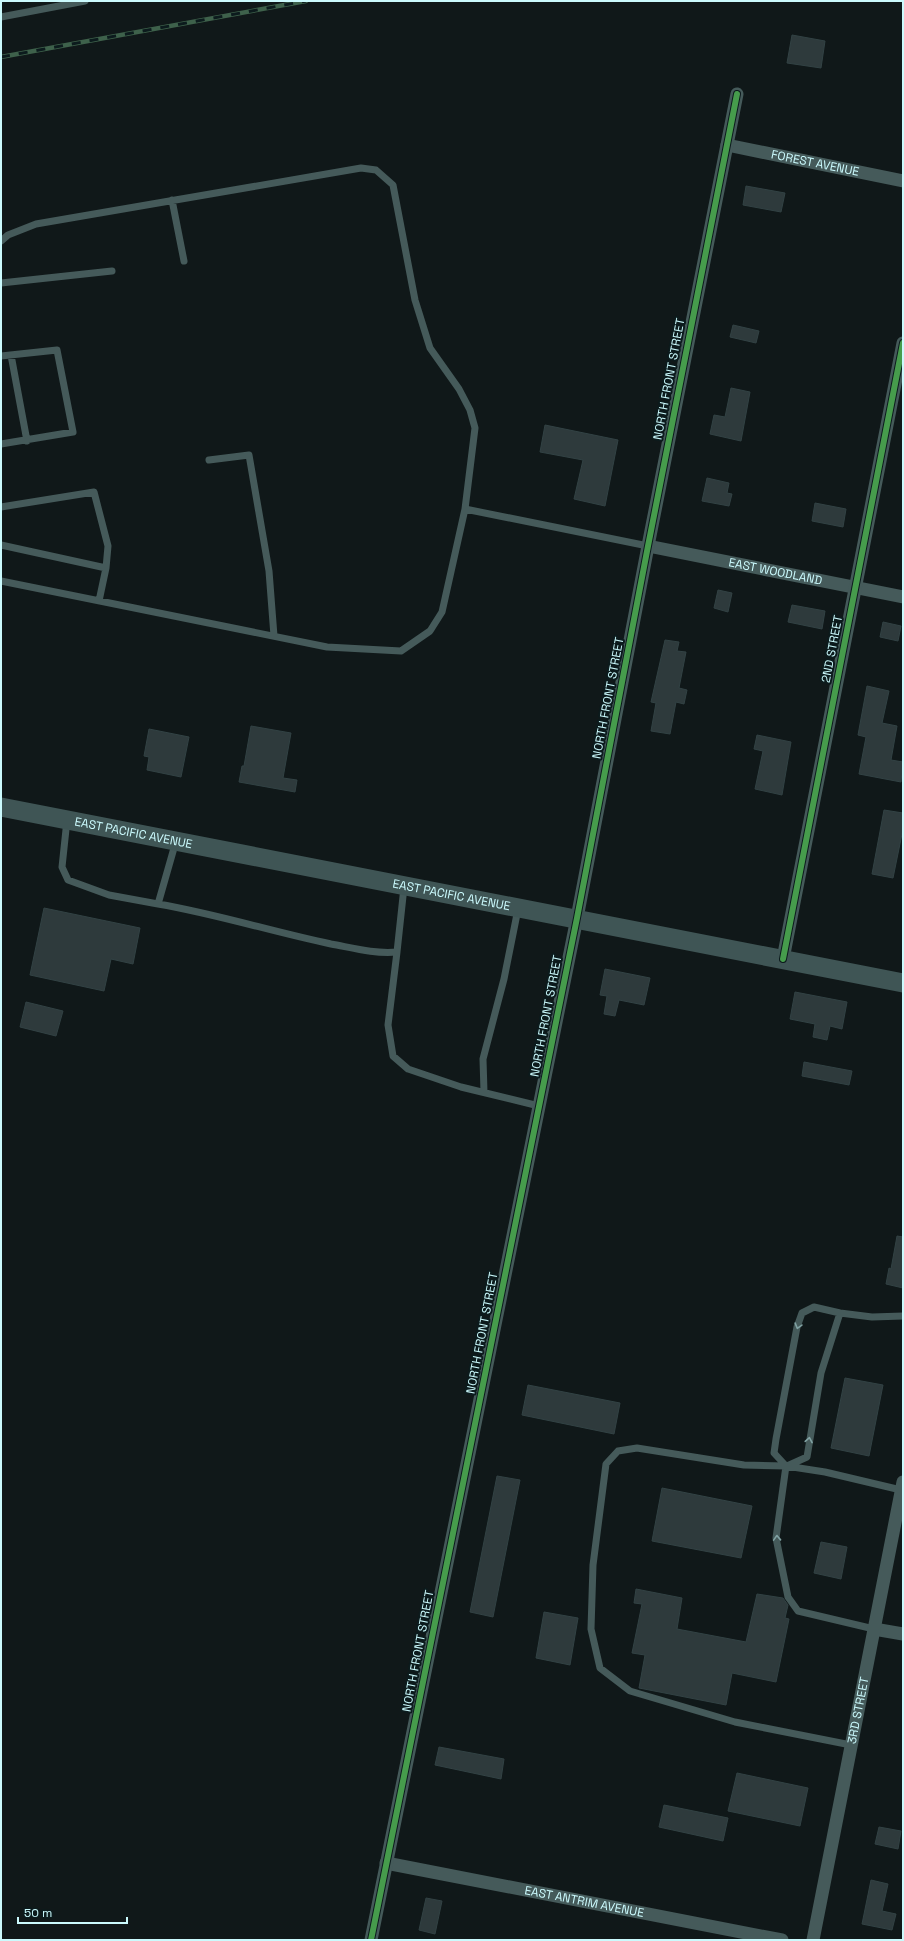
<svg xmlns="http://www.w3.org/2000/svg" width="904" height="1941" font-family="'Space Grotesk',sans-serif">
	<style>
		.building { fill: #2e3a3c; stroke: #324244 }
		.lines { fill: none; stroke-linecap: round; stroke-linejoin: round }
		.lane { stroke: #455a5a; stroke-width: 7 }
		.street { stroke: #455a5a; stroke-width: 13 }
		.secondary { stroke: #3f5555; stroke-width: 19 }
		.rail-casing { stroke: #3e614b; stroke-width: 4.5 }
		.rail { stroke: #0c1b1d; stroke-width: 3; stroke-dasharray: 9; stroke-linecap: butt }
		.cycleway-casing { stroke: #0c1b1d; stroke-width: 8 }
		.cycleway { stroke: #469c4c; stroke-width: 6 }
		.oneway { stroke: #81a2a3 }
		.labels { text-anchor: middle; stroke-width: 4; stroke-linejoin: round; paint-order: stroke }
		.street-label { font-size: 12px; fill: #cbfafd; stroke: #0c1b1d }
	</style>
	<rect width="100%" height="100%" fill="#101819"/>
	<path class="building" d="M 792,35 L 825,41 L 821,68 L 787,63 Z
		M 746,186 L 785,193 L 781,212 L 743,205 Z
		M 733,325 L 759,331 L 756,343 L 730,337 Z
		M 731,388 L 750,392 L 741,441 L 710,434 L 714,415 L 725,417 Z
		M 545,425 L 618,440 L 605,506 L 574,499 L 583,460 L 540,452 Z
		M 707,478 L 729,483 L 727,493 L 732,494 L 729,506 L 702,501 Z
		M 815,503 L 846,509 L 843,527 L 812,521 Z
		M 718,590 L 732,593 L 728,612 L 714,608 Z
		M 792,605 L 825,611 L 822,629 L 788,622 Z
		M 883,622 L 901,626 L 898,641 L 880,637 Z
		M 665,640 L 679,642 L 677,651 L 686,652 L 679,688 L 687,690 L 684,704 L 676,702 L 670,734 L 651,731 L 656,703 L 651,702 Z
		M 867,686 L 889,691 L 882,723 L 897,726 L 891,760 L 903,762 L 901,782 L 859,774 L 866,737 L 858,735 Z
		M 251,726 L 291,733 L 283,778 L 297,780 L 295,792 L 239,782 L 242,766 L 244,766 Z
		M 149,729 L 189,737 L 181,777 L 147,770 L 149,757 L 144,756 Z
		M 757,735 L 791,742 L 782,795 L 755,789 L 763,751 L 754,749 Z
		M 884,810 L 903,813 L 903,829 L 893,878 L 872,874 Z
		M 44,908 L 140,928 L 133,964 L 111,959 L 104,991 L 30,975 Z
		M 605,969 L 650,978 L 644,1005 L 619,1000 L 615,1016 L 604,1014 L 607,996 L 600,995 Z
		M 795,992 L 847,1002 L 842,1029 L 830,1026 L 827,1040 L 813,1037 L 815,1024 L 790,1019 Z
		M 26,1002 L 63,1011 L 56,1036 L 20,1027 Z
		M 804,1062 L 852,1071 L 849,1085 L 802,1076 Z
		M 897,1236 L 903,1237 L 903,1288 L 886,1284 L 889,1268 L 891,1269 Z
		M 845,1378 L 883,1385 L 869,1456 L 831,1448 Z
		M 528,1385 L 620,1403 L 614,1434 L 522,1415 Z
		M 497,1476 L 520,1480 L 493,1617 L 470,1612 Z
		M 662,1488 L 752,1506 L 741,1558 L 652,1541 Z
		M 821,1542 L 847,1547 L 841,1579 L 814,1573 Z
		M 636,1589 L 682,1598 L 677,1629 L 746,1642 L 757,1594 L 783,1598 L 788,1605 L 785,1618 L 789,1619 L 776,1682 L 732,1673 L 726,1705 L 639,1688 L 645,1655 L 632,1653 L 642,1604 L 634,1603 Z
		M 544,1612 L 578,1618 L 570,1665 L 536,1658 Z
		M 439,1747 L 504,1759 L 501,1779 L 435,1765 Z
		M 737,1773 L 808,1788 L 800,1826 L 728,1811 Z
		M 664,1805 L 728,1818 L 723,1841 L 659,1827 Z
		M 879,1827 L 901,1831 L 898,1849 L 875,1844 Z
		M 871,1880 L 888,1884 L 882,1911 L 896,1914 L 892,1930 L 862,1924 Z
		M 426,1898 L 442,1901 L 435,1934 L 419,1930 Z"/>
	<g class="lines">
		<path class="lane" d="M 1,17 L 85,1
			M 172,200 L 184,261
			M 1,241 L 8,235 L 36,224 L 361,168 L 376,170 L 393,185 L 415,300 L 430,348 L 459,389 L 470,410 L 475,428 L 465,509 L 442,612 L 430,631 L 401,651 L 327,647 L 1,581
			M 1,283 L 112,271
			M 11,355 L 27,441
			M 1,356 L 57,350 L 73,432 L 1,444
			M 209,460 L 249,455 L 269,571 L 274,636
			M 1,507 L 94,492 L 108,546 L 106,568 L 99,601
			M 465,509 L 648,546
			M 1,545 L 106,568
			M 67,820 L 62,867 L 68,880 L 109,895 L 158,904
			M 176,841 L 158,904 C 217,914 273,932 331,944 C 353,948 374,954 397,952 L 404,887
			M 397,952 L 388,1025 L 393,1056 L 408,1069 L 461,1087 L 539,1106
			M 484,1092 L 483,1059 L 504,979 L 518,909
			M 786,1466 L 774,1453 L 776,1439 L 797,1327 L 802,1313 L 814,1307 L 840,1313 L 872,1317 L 903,1316
			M 786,1466 L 776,1538 L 788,1597 L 798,1611 L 874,1629
			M 787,1466 L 807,1457 L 821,1373 L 840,1313
			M 851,1745 L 735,1722 L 630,1691 L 600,1668 L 591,1629 L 593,1565 L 606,1464 L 618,1451 L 637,1448 L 744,1465 L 786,1466 L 825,1472 L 901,1490"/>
		<g class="street">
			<path id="s1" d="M 727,145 L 903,181"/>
			<path id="s2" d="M 648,546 L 903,597"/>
			<path d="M 783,959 L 903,343"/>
			<path d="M 874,1629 L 903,1634"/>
			<path id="s3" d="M 386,1863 L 782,1940"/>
			<path d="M 371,1940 L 577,918 L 648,546 L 737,94"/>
			<path id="s4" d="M 813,1940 L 903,1482"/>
		</g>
		<path class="secondary" id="s5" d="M 1,807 L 903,983"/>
		<defs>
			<path id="rail" d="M 1,57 L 306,1"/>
		</defs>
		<use href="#rail" class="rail-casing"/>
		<use href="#rail" class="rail"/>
		<defs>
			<path id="cycleway" d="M 783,959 L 903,343
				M 371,1940 L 577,918 L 648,546 L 737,94"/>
		</defs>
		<use href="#cycleway" class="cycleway-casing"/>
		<use href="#cycleway" class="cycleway"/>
	</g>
	<defs><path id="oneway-chevron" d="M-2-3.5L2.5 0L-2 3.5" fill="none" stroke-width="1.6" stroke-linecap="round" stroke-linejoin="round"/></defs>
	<g class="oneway">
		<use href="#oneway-chevron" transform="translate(798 1326) rotate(106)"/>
		<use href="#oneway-chevron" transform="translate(809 1440) rotate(-80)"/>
		<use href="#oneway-chevron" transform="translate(777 1538) rotate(-92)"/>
	</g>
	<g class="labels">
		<g class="street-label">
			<text dy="4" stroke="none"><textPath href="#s1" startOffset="90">FOREST AVENUE</textPath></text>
			<text transform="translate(669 379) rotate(-79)" y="4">NORTH FRONT STREET</text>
			<text dy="4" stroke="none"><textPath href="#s2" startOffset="130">EAST WOODLAND</textPath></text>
			<text transform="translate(832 649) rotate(-79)" y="4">2ND STREET</text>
			<text transform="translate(608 698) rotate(-79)" y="4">NORTH FRONT STREET</text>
			<text dy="4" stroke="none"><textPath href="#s5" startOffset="135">EAST PACIFIC AVENUE</textPath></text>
			<text dy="4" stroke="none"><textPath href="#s5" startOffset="459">EAST PACIFIC AVENUE</textPath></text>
			<text transform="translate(546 1016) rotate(-79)" y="4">NORTH FRONT STREET</text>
			<text transform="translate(482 1333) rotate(-79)" y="4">NORTH FRONT STREET</text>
			<text transform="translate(418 1651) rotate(-79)" y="4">NORTH FRONT STREET</text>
			<text dy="4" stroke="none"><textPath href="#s4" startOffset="234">3RD STREET</textPath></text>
			<text dy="4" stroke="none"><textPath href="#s3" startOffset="202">EAST ANTRIM AVENUE</textPath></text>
		</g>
	</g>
	<rect width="904" height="1941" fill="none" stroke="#cbfafd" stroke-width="4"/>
	<path d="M18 1917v6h109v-6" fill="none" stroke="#cbfafd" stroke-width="2"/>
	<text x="24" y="1917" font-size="12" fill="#cbfafd" stroke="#0c1b1d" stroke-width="3" paint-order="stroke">50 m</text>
</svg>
